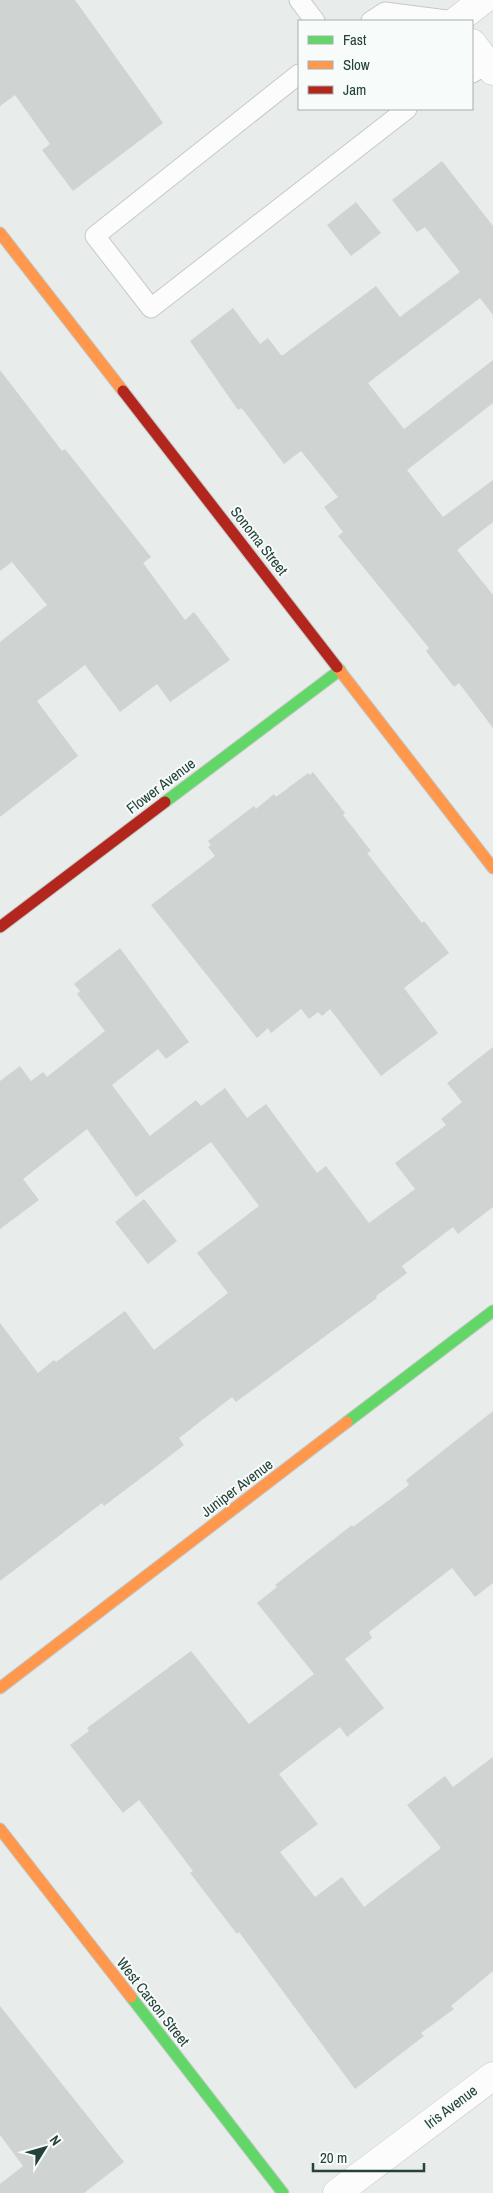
<svg xmlns="http://www.w3.org/2000/svg" width="493" height="2193" font-family="'Archivo Narrow',sans-serif">
	<style>
		.building { fill: #cfd3d2 }
		.lines { fill: none; stroke-linecap: round; stroke-linejoin: round }
		.lane-casing { stroke: #c5c9c8; stroke-width: 21 }
		.street-casing { stroke: #c5c9c8; stroke-width: 29 }
		.fast-casing { stroke: #c3cac8; stroke-width: 13 }
		.slow-casing { stroke: #c3cac8; stroke-width: 13 }
		.jam-casing { stroke: #c3cac8; stroke-width: 13 }
		.lane { stroke: #fcfcfc; stroke-width: 19 }
		.street { stroke: #fcfcfc; stroke-width: 28 }
		.fast { stroke: #63d668; stroke-width: 11 }
		.slow { stroke: #ff974d; stroke-width: 11 }
		.jam { stroke: #b3261e; stroke-width: 11 }
		.labels { text-anchor: middle; stroke-width: 4; stroke-linejoin: round; paint-order: stroke }
		.street-label { font-size: 15px; fill: #25413c; stroke: #f7fbf9 }
	</style>
	<rect width="100%" height="100%" fill="#e8eceb"/>
	<path class="building" d="M 0,0 L 75,0 L 163,123 L 73,191 L 42,150 L 50,144 L 15,95 L 0,106 Z
		M 442,161 L 493,226 L 493,315 L 480,298 L 368,383 L 404,429 L 493,360 L 493,403 L 407,470 L 443,517 L 493,480 L 493,522 L 457,550 L 493,595 L 493,728 L 459,683 L 454,687 L 426,651 L 429,648 L 338,536 L 343,532 L 324,507 L 338,497 L 301,451 L 284,464 L 244,411 L 241,408 L 238,410 L 190,341 L 233,308 L 260,344 L 268,338 L 281,355 L 283,355 L 376,286 L 400,317 L 460,272 L 425,227 L 417,232 L 392,200 Z
		M 356,202 L 381,233 L 351,256 L 327,225 Z
		M 0,370 L 62,451 L 65,449 L 151,557 L 143,563 L 185,620 L 194,612 L 230,660 L 170,702 L 157,684 L 120,712 L 85,665 L 37,701 L 78,756 L 0,817 L 0,642 L 47,605 L 12,562 L 0,571 Z
		M 313,772 L 345,813 L 343,815 L 371,851 L 367,853 L 422,923 L 424,921 L 449,953 L 404,988 L 438,1033 L 381,1076 L 330,1009 L 322,1016 L 318,1012 L 309,1019 L 301,1009 L 271,1033 L 268,1028 L 257,1038 L 151,905 L 215,856 L 208,847 L 211,845 L 208,841 L 254,806 L 256,809 L 274,794 L 276,797 L 308,773 L 310,775 Z
		M 120,948 L 189,1042 L 166,1059 L 158,1049 L 112,1085 L 150,1136 L 196,1100 L 201,1106 L 225,1088 L 247,1118 L 266,1104 L 317,1173 L 326,1166 L 369,1223 L 415,1189 L 395,1163 L 446,1125 L 441,1119 L 462,1102 L 447,1083 L 493,1047 L 493,1207 L 458,1234 L 453,1227 L 402,1266 L 407,1273 L 376,1296 L 377,1298 L 236,1402 L 232,1397 L 179,1438 L 184,1445 L 153,1469 L 104,1506 L 102,1503 L 0,1581 L 0,1323 L 38,1373 L 54,1360 L 56,1362 L 125,1311 L 154,1350 L 228,1293 L 197,1253 L 259,1206 L 211,1142 L 136,1197 L 87,1129 L 23,1179 L 39,1200 L 0,1229 L 0,1081 L 20,1066 L 31,1081 L 43,1072 L 47,1077 L 105,1031 L 77,994 L 80,991 L 74,984 Z
		M 144,1199 L 177,1241 L 148,1264 L 115,1222 Z
		M 493,1411 L 493,1583 L 475,1597 L 452,1568 L 369,1632 L 372,1638 L 345,1659 L 384,1708 L 347,1737 L 340,1727 L 279,1774 L 318,1824 L 280,1852 L 315,1897 L 342,1877 L 364,1907 L 441,1848 L 407,1805 L 445,1776 L 453,1787 L 493,1757 L 493,1971 L 451,2006 L 454,2009 L 421,2033 L 424,2036 L 355,2089 L 239,1932 L 237,1934 L 190,1873 L 193,1871 L 139,1800 L 123,1813 L 70,1745 L 89,1731 L 87,1728 L 191,1651 L 249,1724 L 314,1674 L 257,1603 L 277,1587 L 275,1585 L 352,1525 L 353,1527 L 409,1485 L 406,1480 Z
		M 0,2006 L 124,2162 L 84,2193 L 0,2193 L 0,2184 L 23,2166 L 0,2135 Z"/>
	<g class="lines">
		<defs>
			<path id="lane" d="M 299,0 L 315,21
				M 371,21 L 385,12 L 454,21
				M 472,73 L 488,64
				M 299,74 L 95,236 L 151,308 L 407,109"/>
			<path id="street" d="M 456,21 L 483,0
				M 472,43 L 493,71
				M 337,2193 L 493,2076"/>
			<path id="fast" d="M 165,802 L 340,670
				M 347,1422 L 493,1311
				M 131,1997 L 283,2193"/>
			<path id="slow" d="M 0,233 L 123,391
				M 337,667 L 493,868
				M 0,1688 L 347,1422
				M 0,1829 L 131,1997"/>
			<path id="jam" d="M 123,391 L 337,667
				M 0,927 L 165,802"/>
		</defs>
		<use href="#lane" class="lane-casing"/>
		<use href="#street" class="street-casing"/>
		<use href="#fast" class="fast-casing"/>
		<use href="#slow" class="slow-casing"/>
		<use href="#jam" class="jam-casing"/>
		<use href="#lane" class="lane"/>
		<use href="#street" class="street"/>
		<use href="#fast" class="fast"/>
		<use href="#slow" class="slow"/>
		<use href="#jam" class="jam"/>
	</g>
	<g class="labels">
		<g class="street-label">
			<text transform="translate(259 541) rotate(52)" y="5">Sonoma Street</text>
			<text transform="translate(161 786) rotate(-37)" y="5">Flower Avenue</text>
			<text transform="translate(237 1488) rotate(-37)" y="5">Juniper Avenue</text>
			<text transform="translate(153 2002) rotate(52)" y="5">West Carson Street</text>
			<text transform="translate(451 2107) rotate(-37)" y="5">Iris Avenue</text>
		</g>
	</g>
	<rect x="298" y="20" width="175" height="90" fill="#f7fbf9" stroke="#a3b1ad"/>
	<rect x="308" y="36" width="25" height="8" fill="#63d668" stroke="#a3b1ad"/>
	<text x="343" y="45" font-size="15" fill="#25413c">Fast</text>
	<rect x="308" y="61" width="25" height="8" fill="#ff974d" stroke="#a3b1ad"/>
	<text x="343" y="70" font-size="15" fill="#25413c">Slow</text>
	<rect x="308" y="86" width="25" height="8" fill="#b3261e" stroke="#a3b1ad"/>
	<text x="343" y="95" font-size="15" fill="#25413c">Jam</text>
	<g transform="translate(45 2148) rotate(53)" stroke="#f7fbf9" stroke-width="4" paint-order="stroke">
	<path d="M0-4L9 19L0 12L-9 19Z" fill="#25413c"/>
	<text y="-8" font-size="14" font-weight="bold" text-anchor="middle" fill="#25413c">N</text>
	</g>
	<path d="M313 2163v8h111v-8" fill="none" stroke="#25413c" stroke-width="2.5"/>
	<text x="320" y="2163" font-size="15" fill="#25413c" stroke="#f7fbf9" stroke-width="4" paint-order="stroke">20 m</text>
</svg>
